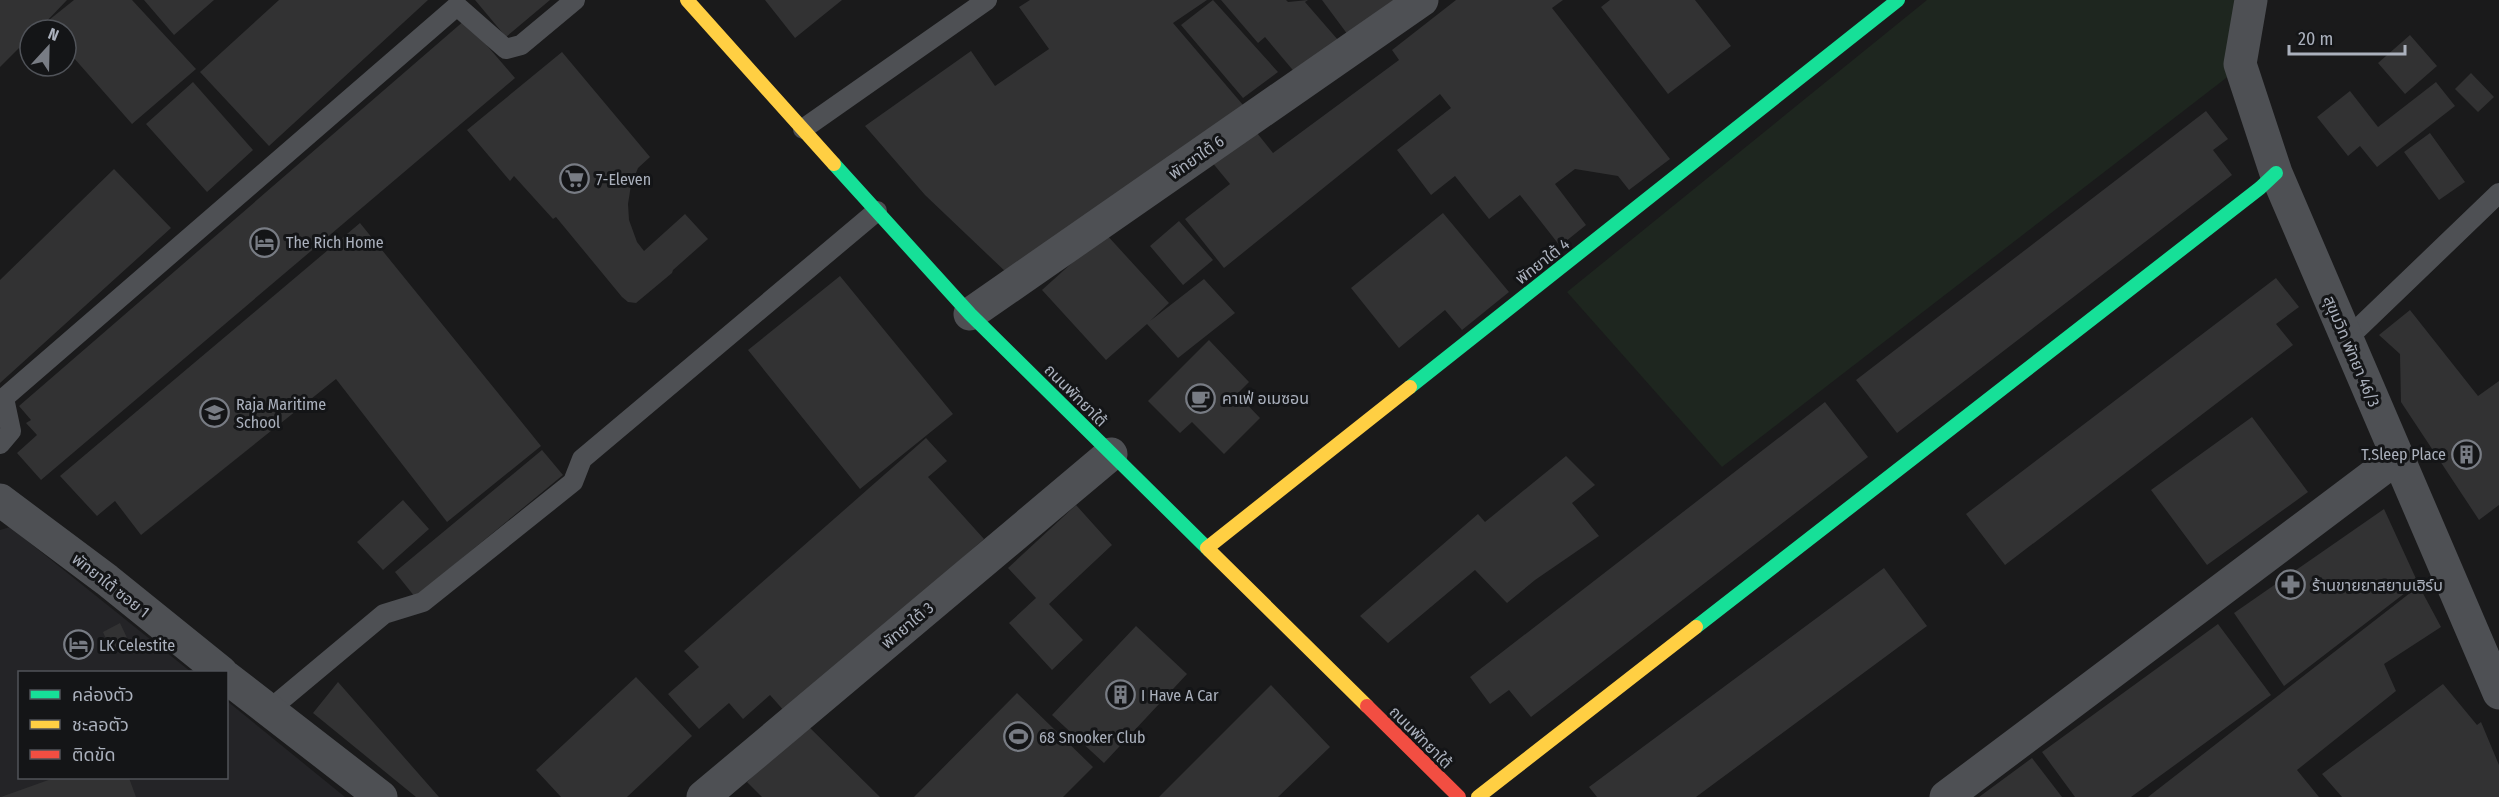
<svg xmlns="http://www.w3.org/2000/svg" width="2499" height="797" font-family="'Fira Sans Condensed','Noto Sans Thai',sans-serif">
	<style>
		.built { fill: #242427 }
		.green { fill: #1e261f }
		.building { fill: #323233 }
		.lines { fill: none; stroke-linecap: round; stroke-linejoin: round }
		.lane { stroke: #4e5054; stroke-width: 20 }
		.street { stroke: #4e5054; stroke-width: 33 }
		.fast { stroke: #16e098; stroke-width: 14 }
		.slow { stroke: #ffcf43; stroke-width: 14 }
		.jam { stroke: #f24e42; stroke-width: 14 }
		.labels { text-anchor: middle; stroke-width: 6; stroke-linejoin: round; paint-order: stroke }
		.street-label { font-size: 16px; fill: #abb1bd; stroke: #141517 }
		.poi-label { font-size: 16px; fill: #abb1bd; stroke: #141517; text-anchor: start }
	</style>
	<rect width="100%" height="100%" fill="#1a1a1b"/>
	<path class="built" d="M 10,527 L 191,672 L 20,672 L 20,778 L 226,778 L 227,701 L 345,797 L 0,797 L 0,530 Z"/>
	<path class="green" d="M 1927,0 L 2237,0 L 2230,75 L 1722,467 L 1567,292 Z"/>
	<path class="building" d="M 0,0 L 67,0 L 44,24 L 74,0 L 132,0 L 196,69 L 132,124 L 66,49 L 66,30 L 49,30 L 44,24 L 37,30 L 30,30 L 30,37 L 0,67 Z
		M 144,0 L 214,0 L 174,35 Z
		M 279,0 L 428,0 L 269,146 L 200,72 Z
		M 475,0 L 550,0 L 506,37 Z
		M 765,0 L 842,0 L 795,38 Z
		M 1030,0 L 1207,0 L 1173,23 L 1243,105 L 1008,274 L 925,195 L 865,126 L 971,51 L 995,86 L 1049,49 L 1019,7 Z
		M 1213,0 L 1278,72 L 1243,98 L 1181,25 Z
		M 1221,0 L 1286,0 L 1288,2 L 1308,0 L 1305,2 L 1338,40 L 1297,75 L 1265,37 L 1258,43 Z
		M 1322,0 L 1396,0 L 1348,35 Z
		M 1456,0 L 1563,0 L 1552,8 L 1670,159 L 1629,190 L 1618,176 L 1575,169 L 1555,184 L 1586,225 L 1560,246 L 1520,195 L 1489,219 L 1455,176 L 1431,195 L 1397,150 L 1451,108 L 1440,94 L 1224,268 L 1185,219 L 1230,184 L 1211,161 L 1253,128 L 1273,153 L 1399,60 L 1392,50 Z
		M 1610,0 L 1695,0 L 1731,46 L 1668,94 L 1601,7 Z
		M 465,20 L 515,78 L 41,480 L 17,453 L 37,435 L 26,423 L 31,420 L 19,406 Z
		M 2410,35 L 2437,66 L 2405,94 L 2378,63 Z
		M 562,52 L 650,157 L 638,168 L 631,185 L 628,204 L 629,220 L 637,242 L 644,251 L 685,214 L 708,239 L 673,270 L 672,273 L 636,303 L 628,302 L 622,297 L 556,217 L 553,219 L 514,176 L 510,181 L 467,130 Z
		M 2471,73 L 2494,97 L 2478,112 L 2455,89 Z
		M 193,82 L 253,150 L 207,192 L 146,124 Z
		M 2436,82 L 2455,106 L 2377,167 L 2360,146 L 2348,156 L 2317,117 L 2350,91 L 2378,127 Z
		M 2206,111 L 2228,139 L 2213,150 L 2232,175 L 1897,433 L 1856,380 Z
		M 2430,133 L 2465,182 L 2439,200 L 2404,152 Z
		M 114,169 L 171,228 L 0,383 L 0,280 Z
		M 1443,213 L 1509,292 L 1462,330 L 1445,310 L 1399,348 L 1351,288 Z
		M 1179,221 L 1213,260 L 1183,285 L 1150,246 Z
		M 360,223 L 541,446 L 447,522 L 336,379 L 141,535 L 115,501 L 97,516 L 60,476 Z
		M 1105,233 L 1169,303 L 1150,321 L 1204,279 L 1235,313 L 1178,358 L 1147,324 L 1106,360 L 1042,290 Z
		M 840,276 L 953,414 L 860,489 L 748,350 Z
		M 2276,278 L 2299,307 L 2276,324 L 2293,345 L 2005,565 L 1966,514 Z
		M 2410,310 L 2478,396 L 2499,381 L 2499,505 L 2479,520 L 2401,402 L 2400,354 L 2379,335 Z
		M 1209,340 L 1249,382 L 1237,394 L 1260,418 L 1224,454 L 1192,422 L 1180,433 L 1148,401 Z
		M 1825,402 L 1868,457 L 1531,717 L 1509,690 L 1490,704 L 1470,677 Z
		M 2252,417 L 2308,492 L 2207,565 L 2151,490 Z
		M 926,438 L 947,461 L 928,477 L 984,539 L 786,713 L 770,695 L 743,719 L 729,703 L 699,729 L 668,694 L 699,667 L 684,651 Z
		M 542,450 L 563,475 L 415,597 L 395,572 Z
		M 1566,456 L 1595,485 L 1572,503 L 1599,536 L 1535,580 L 1507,603 L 1475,570 L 1388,643 L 1360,616 L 1478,514 L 1485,522 Z
		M 403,500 L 429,529 L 383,570 L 357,542 Z
		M 1076,505 L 1112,545 L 1049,604 L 1083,640 L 1052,670 L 1009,623 L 1036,598 L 1008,568 Z
		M 2384,509 L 2418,583 L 2284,686 L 2234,613 Z
		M 1884,568 L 1927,626 L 1696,797 L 1597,797 L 1589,787 Z
		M 2419,586 L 2441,627 L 2384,664 L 2396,691 L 2297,770 L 2319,797 L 2148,797 Z
		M 120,623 L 129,642 L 111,650 L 103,632 Z
		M 2218,624 L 2271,695 L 2131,797 L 2075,797 L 2042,752 Z
		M 1136,626 L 1187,674 L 1104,763 L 1052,715 Z
		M 636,677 L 692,736 L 627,797 L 561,797 L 536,770 Z
		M 338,682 L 439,797 L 416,797 L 313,713 Z
		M 2443,684 L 2477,725 L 2481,722 L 2499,765 L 2499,797 L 2342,797 L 2322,774 Z
		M 1271,685 L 1330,747 L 1278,797 L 1159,797 Z
		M 1017,693 L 1093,767 L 1063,797 L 914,797 Z
		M 806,724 L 880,797 L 762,797 L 747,782 Z
		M 2032,758 L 2062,797 L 1979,797 Z
		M 54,778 L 129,778 L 136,797 L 1,797 Z"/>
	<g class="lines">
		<path class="lane" d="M 803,129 L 987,0
			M 2347,339 L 2499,193
			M 0,444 L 11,431 L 4,398 L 457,6 L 506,49 L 521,45 L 575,0
			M 269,710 L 384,614 L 423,602 L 573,482 L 582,459 L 877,211"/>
		<path class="street" d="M 2251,0 L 2240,64 L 2276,173 L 2499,693
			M 970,314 L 1422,0
			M 0,500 L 107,580 L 221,672
			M 226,677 L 381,797
			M 703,797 L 1111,454
			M 1946,797 L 2398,457"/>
		<path class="fast" d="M 834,164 L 970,314 L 1209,550
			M 1410,387 L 1898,0
			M 1696,627 L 2260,188 L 2276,173"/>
		<path class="slow" d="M 687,0 L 834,164
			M 1207,548 L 1410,387
			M 1209,550 L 1367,706
			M 1478,797 L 1696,627"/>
		<path class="jam" d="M 1367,706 L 1459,797"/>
	</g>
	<defs>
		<symbol id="supermarket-ring" viewBox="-11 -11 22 22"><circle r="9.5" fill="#141517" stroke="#787c84" stroke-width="1.5"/><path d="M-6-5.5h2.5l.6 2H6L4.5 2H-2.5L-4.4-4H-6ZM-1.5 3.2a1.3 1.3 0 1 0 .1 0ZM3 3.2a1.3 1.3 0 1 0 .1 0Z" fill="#787c84"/></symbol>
		<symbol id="hotel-ring" viewBox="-11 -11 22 22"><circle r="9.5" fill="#141517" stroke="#787c84" stroke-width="1.5"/><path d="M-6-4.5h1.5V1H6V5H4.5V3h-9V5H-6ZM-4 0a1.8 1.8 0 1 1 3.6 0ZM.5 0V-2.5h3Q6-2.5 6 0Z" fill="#787c84"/></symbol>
		<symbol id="cafe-ring" viewBox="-11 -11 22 22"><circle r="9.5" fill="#141517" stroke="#787c84" stroke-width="1.5"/><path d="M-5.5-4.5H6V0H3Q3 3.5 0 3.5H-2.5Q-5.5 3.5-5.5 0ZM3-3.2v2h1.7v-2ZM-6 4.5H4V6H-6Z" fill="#787c84"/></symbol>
		<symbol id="school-ring" viewBox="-11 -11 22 22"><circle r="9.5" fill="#141517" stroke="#787c84" stroke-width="1.5"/><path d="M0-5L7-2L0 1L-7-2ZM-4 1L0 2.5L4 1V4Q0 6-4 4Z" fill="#787c84"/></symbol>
		<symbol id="building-ring" viewBox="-11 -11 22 22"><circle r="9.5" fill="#141517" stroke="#787c84" stroke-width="1.5"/><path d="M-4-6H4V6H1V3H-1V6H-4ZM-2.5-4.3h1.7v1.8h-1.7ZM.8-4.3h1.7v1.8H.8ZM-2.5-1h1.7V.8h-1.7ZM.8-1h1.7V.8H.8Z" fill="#787c84"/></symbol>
		<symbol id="pharmacy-ring" viewBox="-11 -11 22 22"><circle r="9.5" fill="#141517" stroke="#787c84" stroke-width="1.5"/><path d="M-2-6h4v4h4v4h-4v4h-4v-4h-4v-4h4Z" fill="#787c84"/></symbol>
		<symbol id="stadium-ring" viewBox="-11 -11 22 22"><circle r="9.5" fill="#141517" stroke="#787c84" stroke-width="1.5"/><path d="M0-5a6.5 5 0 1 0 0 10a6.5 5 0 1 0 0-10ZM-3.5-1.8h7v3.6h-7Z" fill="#787c84"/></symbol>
	</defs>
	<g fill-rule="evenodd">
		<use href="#supermarket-ring" x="558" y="162" width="33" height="33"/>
		<use href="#hotel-ring" x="248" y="226" width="33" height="33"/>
		<use href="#cafe-ring" x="1184" y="382" width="33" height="33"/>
		<use href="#school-ring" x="198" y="396" width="33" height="33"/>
		<use href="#building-ring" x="2450" y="438" width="33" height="33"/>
		<use href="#pharmacy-ring" x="2274" y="568" width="33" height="33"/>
		<use href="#hotel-ring" x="62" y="628" width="33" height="33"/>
		<use href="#building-ring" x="1104" y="678" width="33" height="33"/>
		<use href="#stadium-ring" x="1002" y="720" width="33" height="33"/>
	</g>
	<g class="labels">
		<g class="street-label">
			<text transform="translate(1196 157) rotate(-35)" y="6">พัทยาใต้ 6</text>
			<text transform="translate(1542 261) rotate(-38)" y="6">พัทยาใต้ 4</text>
			<text transform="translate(2352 351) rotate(67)" y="6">สุขุมวิท พัทยา 46/3</text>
			<text transform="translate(1076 395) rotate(45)" y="6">ถนนพัทยาใต้</text>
			<text transform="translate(111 585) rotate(38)" y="6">พัทยาใต้ ซอย 1</text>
			<text transform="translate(907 625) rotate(-40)" y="6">พัทยาใต้ 3</text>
			<text transform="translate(1421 737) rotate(45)" y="6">ถนนพัทยาใต้</text>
		</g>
		<g class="poi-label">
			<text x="596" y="185">7-Eleven</text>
			<text x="286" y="248">The Rich Home</text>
			<text x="1222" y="404">คาเฟ่ อเมซอน</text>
			<text x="236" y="410">Raja Maritime<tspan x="236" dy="18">School</tspan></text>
			<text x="2446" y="460" text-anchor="end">T.Sleep Place</text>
			<text x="2312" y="591">ร้านขายยาสยามเฮิร์บ</text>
			<text x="99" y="651">LK Celestite</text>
			<text x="1141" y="701">I Have A Car</text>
			<text x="1039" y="743">68 Snooker Club</text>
		</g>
	</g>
	<rect x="18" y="671" width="210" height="108" fill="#141517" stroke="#505359" stroke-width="1.5"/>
	<rect x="30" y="690" width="30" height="9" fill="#16e098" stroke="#505359" stroke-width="1.5"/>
	<text x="72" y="701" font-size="18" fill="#abb1bd">คล่องตัว</text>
	<rect x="30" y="720" width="30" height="9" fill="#ffcf43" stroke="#505359" stroke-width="1.5"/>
	<text x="72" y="731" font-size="18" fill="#abb1bd">ชะลอตัว</text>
	<rect x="30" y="750" width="30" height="9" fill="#f24e42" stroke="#505359" stroke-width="1.5"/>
	<text x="72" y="761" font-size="18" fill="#abb1bd">ติดขัด</text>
	<g transform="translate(48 48) rotate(22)"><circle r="28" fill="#141517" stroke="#505359" stroke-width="1.5"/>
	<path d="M0-4.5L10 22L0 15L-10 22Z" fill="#787c84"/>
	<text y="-9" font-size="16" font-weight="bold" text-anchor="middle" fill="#abb1bd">N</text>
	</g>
	<path d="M2289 45v9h116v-9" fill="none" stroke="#abb1bd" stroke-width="3"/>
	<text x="2298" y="45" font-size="18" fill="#abb1bd" stroke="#141517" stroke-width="4.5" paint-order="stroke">20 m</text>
</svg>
